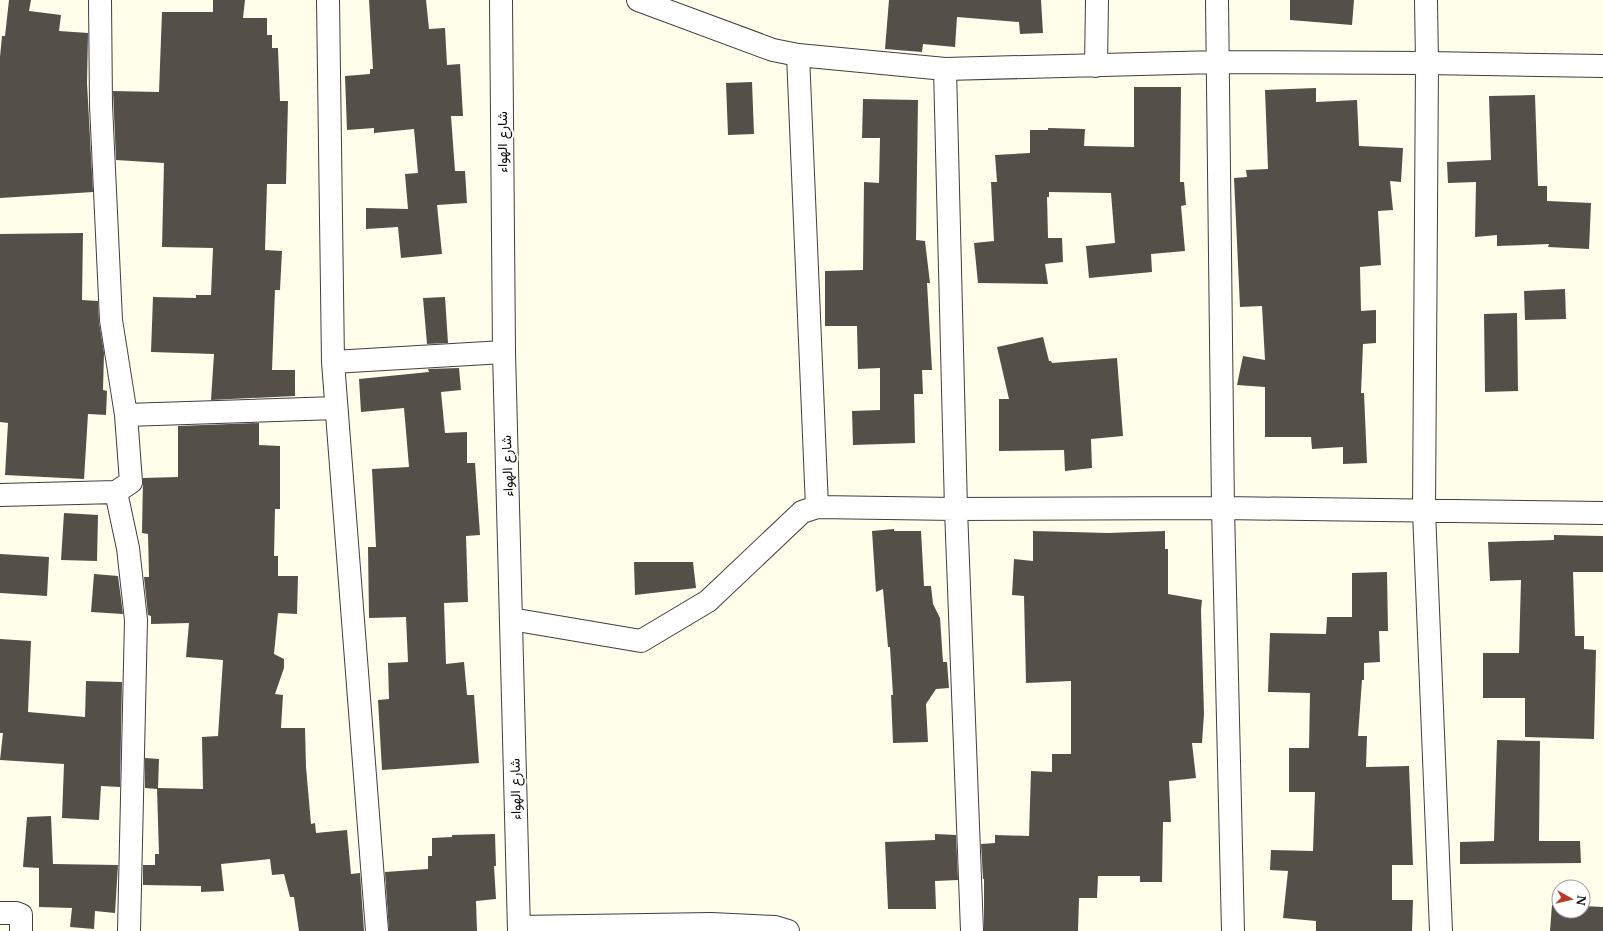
<svg xmlns="http://www.w3.org/2000/svg" width="1603" height="931" font-family="'Libre Baskerville',Vazirmatn,serif">
	<style>
		.building { fill: #544f49 }
		.lines { fill: none; stroke-linecap: round; stroke-linejoin: round }
		.minor-casing { stroke: #3f3f3f; stroke-width: 24 }
		.minor { stroke: #fff; stroke-width: 22 }
		.labels { text-anchor: middle; stroke-width: 4; stroke-linejoin: round; paint-order: stroke }
		.street-label { font-size: 14px; fill: #0c0c0c; stroke: #fff }
	</style>
	<rect width="100%" height="100%" fill="#fffeeb"/>
	<path class="building" d="M 9,0 L 31,0 L 29,11 L 61,15 L 59,31 L 88,33 L 87,83 L 93,192 L 0,198 L 0,57 L 2,36 L 5,36 Z
		M 213,0 L 245,0 L 243,18 L 267,18 L 267,35 L 272,35 L 272,48 L 278,48 L 280,101 L 288,101 L 286,184 L 267,184 L 265,250 L 282,251 L 280,290 L 275,290 L 272,370 L 295,370 L 295,396 L 211,400 L 214,354 L 151,352 L 153,297 L 196,298 L 196,295 L 211,295 L 213,248 L 162,247 L 164,163 L 116,160 L 113,91 L 159,92 L 162,12 L 213,12 Z
		M 369,0 L 426,0 L 429,29 L 445,28 L 447,65 L 460,64 L 463,116 L 451,116 L 455,171 L 465,171 L 467,203 L 437,205 L 442,254 L 401,258 L 398,227 L 366,229 L 366,208 L 408,209 L 405,174 L 418,173 L 414,129 L 374,133 L 374,128 L 347,130 L 345,76 L 370,74 L 370,69 L 373,69 Z
		M 889,0 L 1041,0 L 1043,33 L 1020,34 L 1019,22 L 957,17 L 955,47 L 923,44 L 922,52 L 885,49 Z
		M 1290,0 L 1354,0 L 1352,25 L 1290,20 Z
		M 752,82 L 754,134 L 728,135 L 726,83 Z
		M 1134,87 L 1181,87 L 1180,182 L 1184,182 L 1186,205 L 1181,206 L 1185,251 L 1151,254 L 1152,272 L 1089,278 L 1086,246 L 1115,243 L 1111,193 L 1049,192 L 1049,197 L 1047,197 L 1048,238 L 1062,238 L 1063,262 L 1045,264 L 1048,284 L 978,283 L 974,243 L 994,241 L 991,182 L 997,182 L 995,155 L 1030,153 L 1030,130 L 1048,130 L 1048,128 L 1085,129 L 1084,146 L 1134,147 Z
		M 1316,88 L 1316,102 L 1357,100 L 1359,146 L 1403,148 L 1401,182 L 1390,181 L 1393,210 L 1378,211 L 1381,265 L 1360,267 L 1361,311 L 1376,310 L 1376,343 L 1363,344 L 1361,393 L 1364,393 L 1367,463 L 1343,464 L 1343,447 L 1312,449 L 1311,437 L 1265,437 L 1265,387 L 1237,385 L 1243,356 L 1265,360 L 1262,306 L 1240,307 L 1234,178 L 1247,177 L 1246,170 L 1268,169 L 1265,90 Z
		M 1535,95 L 1538,186 L 1547,186 L 1547,201 L 1591,203 L 1589,249 L 1548,247 L 1549,244 L 1497,246 L 1497,235 L 1475,237 L 1476,182 L 1448,183 L 1447,162 L 1491,160 L 1489,96 Z
		M 863,99 L 918,100 L 916,240 L 925,241 L 930,283 L 927,283 L 932,370 L 922,370 L 923,394 L 914,394 L 915,443 L 853,445 L 852,411 L 880,410 L 880,368 L 858,369 L 857,326 L 825,326 L 825,271 L 863,270 L 864,182 L 879,183 L 880,138 L 862,138 Z
		M 83,233 L 82,300 L 98,301 L 99,322 L 104,353 L 103,390 L 107,391 L 106,415 L 88,414 L 84,479 L 5,475 L 8,423 L 0,422 L 0,234 Z
		M 1565,289 L 1566,319 L 1525,320 L 1524,291 Z
		M 445,297 L 448,343 L 427,344 L 423,298 Z
		M 1517,313 L 1518,391 L 1485,392 L 1484,314 Z
		M 1043,337 L 1049,361 L 1051,361 L 1052,363 L 1117,358 L 1123,436 L 1091,439 L 1092,468 L 1065,471 L 1064,450 L 999,451 L 999,399 L 1009,399 L 997,347 Z
		M 459,368 L 461,390 L 441,392 L 445,433 L 467,432 L 467,463 L 475,463 L 480,535 L 466,536 L 468,602 L 444,603 L 446,664 L 464,662 L 467,695 L 474,695 L 479,763 L 382,770 L 378,700 L 389,699 L 388,663 L 408,662 L 406,617 L 369,618 L 368,547 L 376,547 L 372,469 L 409,467 L 404,408 L 361,412 L 359,379 L 429,372 L 428,369 Z
		M 259,423 L 259,445 L 280,446 L 280,509 L 275,509 L 274,556 L 278,556 L 278,576 L 298,576 L 297,614 L 278,613 L 274,654 L 284,659 L 284,668 L 275,694 L 283,695 L 281,728 L 305,728 L 306,767 L 311,824 L 315,823 L 316,833 L 347,830 L 351,874 L 360,873 L 364,931 L 299,931 L 294,897 L 290,897 L 284,874 L 272,875 L 270,859 L 221,864 L 224,891 L 201,892 L 201,886 L 143,885 L 143,865 L 155,865 L 155,854 L 159,854 L 157,789 L 145,788 L 145,758 L 159,759 L 158,788 L 203,789 L 202,737 L 218,736 L 223,660 L 186,657 L 189,623 L 151,624 L 151,616 L 148,615 L 144,577 L 149,577 L 148,534 L 142,533 L 143,478 L 178,477 L 178,426 Z
		M 64,513 L 98,515 L 97,561 L 61,560 Z
		M 894,529 L 894,531 L 921,531 L 924,586 L 931,586 L 933,604 L 940,618 L 943,662 L 947,662 L 949,688 L 936,689 L 926,704 L 928,742 L 893,743 L 891,695 L 893,695 L 890,647 L 888,647 L 883,589 L 876,592 L 872,531 Z
		M 1033,531 L 1108,533 L 1165,531 L 1165,549 L 1168,549 L 1168,594 L 1202,600 L 1201,610 L 1204,714 L 1202,743 L 1192,743 L 1196,778 L 1169,781 L 1171,822 L 1163,822 L 1162,882 L 1140,882 L 1140,876 L 1098,876 L 1097,898 L 1079,898 L 1078,931 L 984,931 L 984,879 L 983,879 L 981,844 L 995,843 L 995,835 L 1029,836 L 1031,771 L 1052,772 L 1052,754 L 1071,754 L 1071,681 L 1026,683 L 1024,596 L 1012,595 L 1014,559 L 1033,561 Z
		M 1554,535 L 1603,536 L 1603,572 L 1573,572 L 1575,636 L 1584,636 L 1584,649 L 1596,650 L 1594,739 L 1525,737 L 1525,698 L 1483,698 L 1483,653 L 1519,653 L 1521,580 L 1490,581 L 1488,542 L 1554,540 Z
		M 0,554 L 49,557 L 47,596 L 0,593 Z
		M 634,562 L 693,562 L 696,588 L 635,595 Z
		M 1387,572 L 1388,631 L 1379,631 L 1380,662 L 1364,663 L 1364,680 L 1362,680 L 1358,736 L 1367,736 L 1366,767 L 1409,766 L 1413,865 L 1392,865 L 1392,900 L 1413,900 L 1412,931 L 1316,931 L 1316,921 L 1283,918 L 1288,871 L 1270,870 L 1271,850 L 1313,851 L 1315,792 L 1289,792 L 1289,748 L 1309,748 L 1310,693 L 1268,692 L 1270,633 L 1326,634 L 1327,617 L 1352,617 L 1352,573 Z
		M 94,574 L 118,576 L 123,614 L 91,612 Z
		M 0,639 L 31,641 L 28,712 L 85,717 L 86,681 L 122,682 L 120,787 L 101,786 L 99,820 L 62,818 L 64,764 L 0,760 L 3,733 L 0,733 Z
		M 1497,740 L 1540,741 L 1539,841 L 1580,841 L 1581,863 L 1460,864 L 1460,842 L 1494,841 Z
		M 51,816 L 53,864 L 118,865 L 115,913 L 95,911 L 94,929 L 70,927 L 72,908 L 39,907 L 39,868 L 23,867 L 27,817 Z
		M 495,834 L 496,866 L 494,866 L 496,899 L 476,901 L 477,931 L 389,931 L 385,872 L 428,869 L 428,856 L 432,856 L 432,838 L 452,837 L 452,835 Z
		M 935,834 L 956,835 L 958,880 L 935,881 L 936,909 L 888,909 L 885,842 L 935,840 Z
		M 1552,905 L 1559,905 L 1559,911 L 1583,911 L 1583,906 L 1603,907 L 1603,931 L 1550,931 Z"/>
	<g class="lines">
		<defs>
			<path id="minor" d="M 328,0 L 333,362 L 377,931
				M 501,0 L 504,352 L 519,931
				M 638,0 L 773,50 L 798,55 L 945,69 L 1217,62 L 1427,63 L 1603,66
				M 1217,0 L 1223,508 L 1233,931
				M 1426,0 L 1427,63 L 1424,511 L 1441,931
				M 798,55 L 817,507
				M 1096,66 L 1097,0
				M 945,69 L 956,509 L 972,931
				M 333,362 L 504,352
				M 126,415 L 336,408
				M 116,492 L 128,548 L 136,620 L 129,931
				M 0,495 L 116,492 L 131,482 L 126,415 L 111,320 L 101,105 L 100,0
				M 511,619 L 641,641 L 708,601 L 802,512 L 817,507 L 956,509 L 1223,508 L 1603,513
				M 0,913 L 16,913 L 21,915 L 21,931
				M 519,927 L 711,924 L 775,927 L 788,931"/>
		</defs>
		<use href="#minor" class="minor-casing"/>
		<use href="#minor" class="minor"/>
	</g>
	<g class="labels">
		<g class="street-label">
			<text transform="translate(502 142) rotate(-90)" y="5">شارع الهواء</text>
			<text transform="translate(507 466) rotate(-92)" y="5">شارع الهواء</text>
			<text transform="translate(515 789) rotate(-91)" y="5">شارع الهواء</text>
		</g>
	</g>
	<g transform="translate(1571 899) rotate(98)"><circle r="19" fill="#ffffff" stroke="#9e9e9e"/>
	<path d="M0-3L7 15L0 10L-7 15Z" fill="#b83d28"/>
	<text y="-6" font-size="11" font-weight="bold" text-anchor="middle" fill="#0c0c0c">N</text>
	</g>
</svg>
